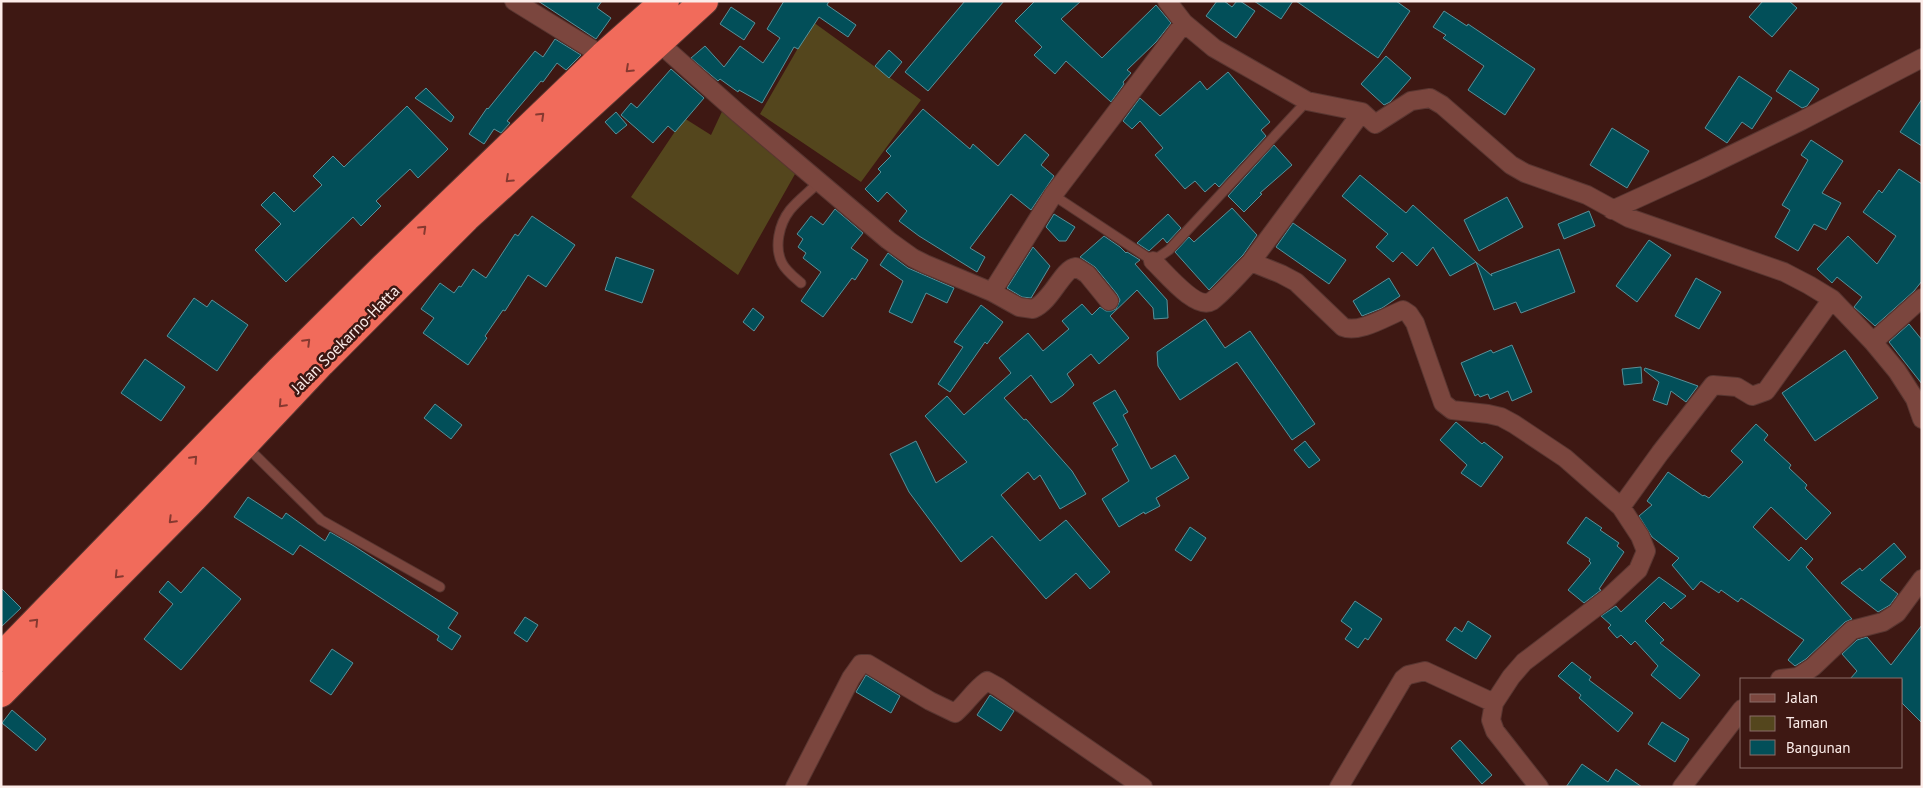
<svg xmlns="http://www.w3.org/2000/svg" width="1923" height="788" font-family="'PT Sans',sans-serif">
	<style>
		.green { fill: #54461d }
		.building { fill: #024f59; stroke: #58919a }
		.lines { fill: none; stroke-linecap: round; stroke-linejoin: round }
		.lane-casing { stroke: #593631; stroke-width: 11 }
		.street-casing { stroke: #593631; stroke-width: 20 }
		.highway-casing { stroke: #593631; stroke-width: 30 }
		.lane { stroke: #7b463e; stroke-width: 9 }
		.street { stroke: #7b463e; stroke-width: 18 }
		.highway { stroke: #f16b5b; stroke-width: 28 }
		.oneway { stroke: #863930 }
		.labels { text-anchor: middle; stroke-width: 5; stroke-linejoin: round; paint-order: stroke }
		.street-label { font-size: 16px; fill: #fcece9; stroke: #3e1813 }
	</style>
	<rect width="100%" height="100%" fill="#3e1813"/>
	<path class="green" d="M 813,22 L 921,100 L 861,182 L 760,114 Z
		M 726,103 L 799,167 L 738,275 L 631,197 L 684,118 L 711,135 Z"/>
	<path class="building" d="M 538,1 L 602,1 L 597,8 L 611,18 L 596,39 Z
		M 784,1 L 829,1 L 827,5 L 856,25 L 848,37 L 819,17 L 798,49 L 794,47 L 762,103 L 739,90 L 738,92 L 720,79 L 718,81 L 691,58 L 705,46 L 724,67 L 740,46 L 763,63 L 780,38 L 767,29 Z
		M 965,1 L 1004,1 L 928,91 L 905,72 Z
		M 1035,1 L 1081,1 L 1061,19 L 1102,58 L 1156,5 L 1171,23 L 1156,42 L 1127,70 L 1131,73 L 1123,82 L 1124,84 L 1111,102 L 1066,61 L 1055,74 L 1034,55 L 1042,47 L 1015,21 Z
		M 1217,1 L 1224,1 L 1232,7 L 1237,1 L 1240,1 L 1255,11 L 1236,38 L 1206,16 Z
		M 1254,1 L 1293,1 L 1281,19 Z
		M 1296,1 L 1396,1 L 1410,11 L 1378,58 Z
		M 1763,1 L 1789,1 L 1797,8 L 1772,37 L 1749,17 Z
		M 731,7 L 755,23 L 744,40 L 720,24 Z
		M 1444,11 L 1467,26 L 1468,24 L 1535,69 L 1505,115 L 1468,90 L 1484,66 L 1443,38 L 1446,35 L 1433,27 Z
		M 555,39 L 581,55 L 566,70 L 557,63 L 543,82 L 541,81 L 507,121 L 510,123 L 501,133 L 494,129 L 484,144 L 469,134 L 487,108 L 488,109 L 535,51 L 543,57 Z
		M 889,50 L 902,62 L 889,78 L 875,66 Z
		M 1386,56 L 1411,78 L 1390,102 L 1384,105 L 1361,84 Z
		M 671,69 L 704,98 L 675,132 L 668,126 L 653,143 L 621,115 L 631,103 L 637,108 Z
		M 1790,70 L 1819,89 L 1807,106 L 1802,108 L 1776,91 Z
		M 1228,72 L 1270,122 L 1261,130 L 1266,136 L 1219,187 L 1215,183 L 1205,192 L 1195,181 L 1185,189 L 1155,155 L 1163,148 L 1140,121 L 1132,129 L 1123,121 L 1140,98 L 1160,116 L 1200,81 L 1207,90 Z
		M 1739,76 L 1772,98 L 1752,129 L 1742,122 L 1727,143 L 1705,128 Z
		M 426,88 L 454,117 L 451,122 L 415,98 Z
		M 1922,99 L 1922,146 L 1900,132 Z
		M 407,106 L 448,149 L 418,178 L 410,169 L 376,201 L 381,206 L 361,226 L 353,217 L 286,282 L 255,250 L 281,224 L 261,205 L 274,192 L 294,212 L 322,185 L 313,176 L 333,156 L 344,167 Z
		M 923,109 L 970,149 L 973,144 L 998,166 L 1025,134 L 1049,155 L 1041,165 L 1054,176 L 1031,210 L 1011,194 L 970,248 L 985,257 L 977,272 L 919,236 L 899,221 L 907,211 L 887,192 L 878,202 L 865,189 L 881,172 L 878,169 L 891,156 L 886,151 Z
		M 616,112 L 627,125 L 616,134 L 605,122 Z
		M 1612,128 L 1649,151 L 1627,188 L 1590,165 Z
		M 1811,140 L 1843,161 L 1822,193 L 1841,203 L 1826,230 L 1814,224 L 1798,251 L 1775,237 L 1790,210 L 1782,205 L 1808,160 L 1801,155 Z
		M 1274,145 L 1292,165 L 1260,193 L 1262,194 L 1244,212 L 1228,196 Z
		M 1899,169 L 1922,184 L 1922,281 L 1914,291 L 1875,326 L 1854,307 L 1862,297 L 1837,277 L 1832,283 L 1817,269 L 1848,236 L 1877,264 L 1896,236 L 1863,212 L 1879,190 L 1882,193 Z
		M 1360,175 L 1406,213 L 1413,205 L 1476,262 L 1450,276 L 1433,247 L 1417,266 L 1402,252 L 1393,262 L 1376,247 L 1388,234 L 1342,196 Z
		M 1507,197 L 1523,227 L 1479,251 L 1464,220 Z
		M 1232,208 L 1257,235 L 1243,255 L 1209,290 L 1175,252 L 1189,237 L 1194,242 Z
		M 835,209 L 863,233 L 851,248 L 868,260 L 855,280 L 852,278 L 823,317 L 801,301 L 821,272 L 803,258 L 806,253 L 798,247 L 803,239 L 797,234 L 811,216 L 823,225 Z
		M 1589,211 L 1595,226 L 1564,239 L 1558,224 Z
		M 1054,214 L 1075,227 L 1066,241 L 1059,241 L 1046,227 Z
		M 1168,214 L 1181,228 L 1167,243 L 1163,238 L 1149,251 L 1137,243 Z
		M 532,216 L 575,245 L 546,287 L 528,275 L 505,311 L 503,310 L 485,336 L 487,338 L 468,365 L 423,333 L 434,318 L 421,309 L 440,283 L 454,293 L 459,286 L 461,287 L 473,269 L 486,278 L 515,234 L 518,236 Z
		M 1293,223 L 1346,260 L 1329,284 L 1276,247 Z
		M 1104,236 L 1120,247 L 1126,253 L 1127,252 L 1140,260 L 1135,264 L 1167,300 L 1168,318 L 1154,319 L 1153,308 L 1137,290 L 1110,316 L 1129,338 L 1099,364 L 1091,354 L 1067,374 L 1074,385 L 1063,395 L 1051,403 L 1031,375 L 1004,398 L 1024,420 L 1026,419 L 1072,471 L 1086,494 L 1060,509 L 1040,475 L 1034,480 L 1028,472 L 1001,495 L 1040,541 L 1066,520 L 1110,572 L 1090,589 L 1076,573 L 1046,599 L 992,536 L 961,562 L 909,492 L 890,454 L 916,441 L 936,483 L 967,462 L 925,416 L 947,396 L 964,415 L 1011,373 L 999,358 L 1028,333 L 1043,351 L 1069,329 L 1062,321 L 1082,304 L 1092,315 L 1100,307 L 1106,311 L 1111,311 L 1116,309 L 1120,300 L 1117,294 L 1095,267 L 1080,257 Z
		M 1649,240 L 1671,255 L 1637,302 L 1616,286 Z
		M 1033,247 L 1050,266 L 1031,298 L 1022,297 L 1007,288 Z
		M 1559,249 L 1575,292 L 1521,313 L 1516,302 L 1494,310 L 1476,262 L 1492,276 L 1491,274 Z
		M 888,253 L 908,268 L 954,288 L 947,303 L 926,293 L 912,323 L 889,312 L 903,281 L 880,265 Z
		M 616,257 L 654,270 L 642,303 L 605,290 Z
		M 1389,278 L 1400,296 L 1382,308 L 1362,316 L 1353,301 Z
		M 1696,278 L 1721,292 L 1699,329 L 1675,316 Z
		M 194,298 L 207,307 L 212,300 L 248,325 L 217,371 L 167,336 Z
		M 981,305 L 1003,322 L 987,344 L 985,342 L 950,392 L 938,384 L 963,347 L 954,342 Z
		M 753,308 L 764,317 L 754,331 L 743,322 Z
		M 1205,319 L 1225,348 L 1250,331 L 1315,424 L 1292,440 L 1237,362 L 1180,400 L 1158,366 L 1157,352 Z
		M 1909,324 L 1922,340 L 1922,384 L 1889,342 Z
		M 1512,345 L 1532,392 L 1512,401 L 1508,391 L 1490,399 L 1488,394 L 1480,397 L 1478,394 L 1475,396 L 1461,363 L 1491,350 L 1493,353 Z
		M 1845,350 L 1878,398 L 1815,441 L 1782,393 Z
		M 145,359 L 185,387 L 161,421 L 121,393 Z
		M 1641,367 L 1642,383 L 1624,385 L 1622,369 Z
		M 1645,368 L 1670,376 L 1698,386 L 1686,402 L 1671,391 L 1667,405 L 1653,400 L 1659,382 L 1644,370 Z
		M 1115,390 L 1128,412 L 1123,415 L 1151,469 L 1175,455 L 1189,478 L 1156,498 L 1160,506 L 1145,514 L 1144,512 L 1119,527 L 1102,499 L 1129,481 L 1112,449 L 1118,445 L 1093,403 Z
		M 435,404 L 462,425 L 451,439 L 424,418 Z
		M 1456,422 L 1482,444 L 1484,442 L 1503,457 L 1481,487 L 1461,473 L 1467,465 L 1440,440 Z
		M 1756,424 L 1768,435 L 1764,440 L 1791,465 L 1789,468 L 1807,485 L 1805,488 L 1831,513 L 1806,540 L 1771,507 L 1753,527 L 1789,561 L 1801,547 L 1813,559 L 1806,567 L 1852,619 L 1845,622 L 1806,659 L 1795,666 L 1788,660 L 1804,640 L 1741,598 L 1738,602 L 1721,590 L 1719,593 L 1701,581 L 1693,590 L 1672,565 L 1679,558 L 1652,537 L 1639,516 L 1652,505 L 1647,501 L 1668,472 L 1703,496 L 1704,495 L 1709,498 L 1743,462 L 1731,451 Z
		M 1305,441 L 1320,460 L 1309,468 L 1294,450 Z
		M 248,497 L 282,519 L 286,513 L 325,541 L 330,532 L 354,546 L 458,613 L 448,628 L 461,636 L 452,650 L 437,640 L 439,636 L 300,545 L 293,555 L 234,517 Z
		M 1586,517 L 1602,528 L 1600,530 L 1619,543 L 1617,546 L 1624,552 L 1599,589 L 1601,590 L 1584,603 L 1568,590 L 1591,563 L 1589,561 L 1590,559 L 1567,543 Z
		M 1190,527 L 1206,538 L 1191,561 L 1175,550 Z
		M 1894,543 L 1906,557 L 1880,580 L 1898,594 L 1890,605 L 1878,612 L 1841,583 L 1860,568 L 1862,571 Z
		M 203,567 L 241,599 L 181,670 L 144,639 L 173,604 L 159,592 L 168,581 L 181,593 Z
		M 1659,577 L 1686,596 L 1671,609 L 1664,602 L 1645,621 L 1664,640 L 1660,643 L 1700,675 L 1680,699 L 1651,675 L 1658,666 L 1635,641 L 1631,645 L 1621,635 L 1617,638 L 1608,628 L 1611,625 L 1601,616 L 1616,606 L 1621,612 Z
		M 1,588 L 21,608 L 1,627 Z
		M 1355,601 L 1382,619 L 1368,640 L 1365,638 L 1358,648 L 1345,639 L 1352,629 L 1341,621 Z
		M 525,617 L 538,625 L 527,642 L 514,633 Z
		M 1468,621 L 1491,636 L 1476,659 L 1446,640 L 1455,627 L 1462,632 Z
		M 1922,625 L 1922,723 L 1902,703 L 1902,679 L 1850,679 L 1857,671 L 1842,654 L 1857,640 L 1867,637 L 1891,665 Z
		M 332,649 L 353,663 L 331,695 L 310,681 Z
		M 1572,662 L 1591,677 L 1589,680 L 1633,713 L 1618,732 L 1579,698 L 1581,695 L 1558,676 Z
		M 866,675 L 900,696 L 891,713 L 856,692 Z
		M 990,695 L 1014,711 L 1001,731 L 977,715 Z
		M 12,710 L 46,739 L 36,751 L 2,723 Z
		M 1662,722 L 1689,739 L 1675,762 L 1648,744 Z
		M 1460,740 L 1492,775 L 1482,784 L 1451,748 Z
		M 1582,764 L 1608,782 L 1616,769 L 1642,787 L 1566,787 Z"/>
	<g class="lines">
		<defs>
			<path id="lane" d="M 1053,195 L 1153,261 L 1169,250 L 1307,101
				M 801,283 C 794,277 786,271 782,263 C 774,247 779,224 790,210 C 798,200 809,192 818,183
				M 246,446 L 321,520 L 440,587"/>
			<path id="street" d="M 514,1 L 603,56
				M 1167,1 L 1184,23 L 1214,48 L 1307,101 L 1362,112 L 1375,124 L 1411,101 L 1430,98 L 1442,105 L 1511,165 L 1525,173 L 1587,195 L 1629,218 L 1784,272 L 1809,285 L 1832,299 L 1873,342 L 1897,371 L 1915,399 L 1922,419
				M 658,42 L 739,114 L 888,240 L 913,258 L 925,264 L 992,292 L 1053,195 L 1184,23
				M 1612,210 L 1702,169 L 1801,121 L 1922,58
				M 1153,261 C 1165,272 1196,311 1212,301 C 1224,292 1240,273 1251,262 L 1281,274 L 1296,282 L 1343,327 C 1359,334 1387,316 1403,310 L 1409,314 L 1415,323 L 1443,403 L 1452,410 L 1488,414 L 1501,417 L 1514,424 L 1565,458 L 1621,507
				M 1251,262 L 1362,112
				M 992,292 L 1019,307 L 1033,309 C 1052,301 1062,269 1076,267 L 1087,274 L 1109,301
				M 1873,342 L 1922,298
				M 1780,679 L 1798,677 L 1813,667 L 1852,630 L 1883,622 L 1897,613 L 1922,579
				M 795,787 L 851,678 L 861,664 L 868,664 L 930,701 L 955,713 C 967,703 974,690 987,681 L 998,687 L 1143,787
				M 1339,787 L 1403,679 L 1408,675 L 1425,671 L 1494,703
				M 1539,787 L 1495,731 L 1491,720 L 1494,703 L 1511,677 L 1524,662 L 1608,598 L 1638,570 L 1646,551 L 1640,536 L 1621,507 L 1660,453 L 1713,385 L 1737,387 L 1752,396 L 1766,391 L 1832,299
				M 1682,787 L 1742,709"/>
			<path id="highway" d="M 1,657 L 280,370 L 384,267 L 603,56 L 665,1
				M 1,693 L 191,501 L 321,363 L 466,218 L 704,1"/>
		</defs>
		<use href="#lane" class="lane-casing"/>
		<use href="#street" class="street-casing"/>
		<use href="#highway" class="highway-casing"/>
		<use href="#lane" class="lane"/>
		<use href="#street" class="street"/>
		<use href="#highway" class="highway"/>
	</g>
	<defs><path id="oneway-chevron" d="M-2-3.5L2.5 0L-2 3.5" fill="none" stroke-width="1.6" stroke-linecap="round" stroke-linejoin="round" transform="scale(1.25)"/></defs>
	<g class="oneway">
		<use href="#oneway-chevron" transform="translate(629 69) rotate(137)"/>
		<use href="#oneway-chevron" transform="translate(541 116) rotate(-44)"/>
		<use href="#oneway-chevron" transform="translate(509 179) rotate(137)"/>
		<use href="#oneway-chevron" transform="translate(423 229) rotate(-44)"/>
		<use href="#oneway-chevron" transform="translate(307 342) rotate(-45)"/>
		<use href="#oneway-chevron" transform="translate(282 404) rotate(133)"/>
		<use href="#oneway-chevron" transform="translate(194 459) rotate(-47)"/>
		<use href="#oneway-chevron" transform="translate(172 520) rotate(135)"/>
		<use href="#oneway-chevron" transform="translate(118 575) rotate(134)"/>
		<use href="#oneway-chevron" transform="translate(35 622) rotate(-46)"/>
	</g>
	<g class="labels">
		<g class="street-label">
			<text transform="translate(345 339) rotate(-45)" y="6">Jalan Soekarno-Hatta</text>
		</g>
	</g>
	<rect width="1923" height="788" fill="none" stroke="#fcece9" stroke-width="5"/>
	<rect x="1740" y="678" width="162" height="90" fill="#3e1813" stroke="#8a6d69"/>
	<rect x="1750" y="694" width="25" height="8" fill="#7b463e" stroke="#8a6d69"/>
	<text x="1786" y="703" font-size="15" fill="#fcece9">Jalan</text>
	<rect x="1750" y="716" width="25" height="15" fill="#54461d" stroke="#8a6d69"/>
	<text x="1786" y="728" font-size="15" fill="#fcece9">Taman</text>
	<rect x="1750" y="740" width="25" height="15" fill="#024f59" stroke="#8a6d69"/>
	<text x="1786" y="753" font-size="15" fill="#fcece9">Bangunan</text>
</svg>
